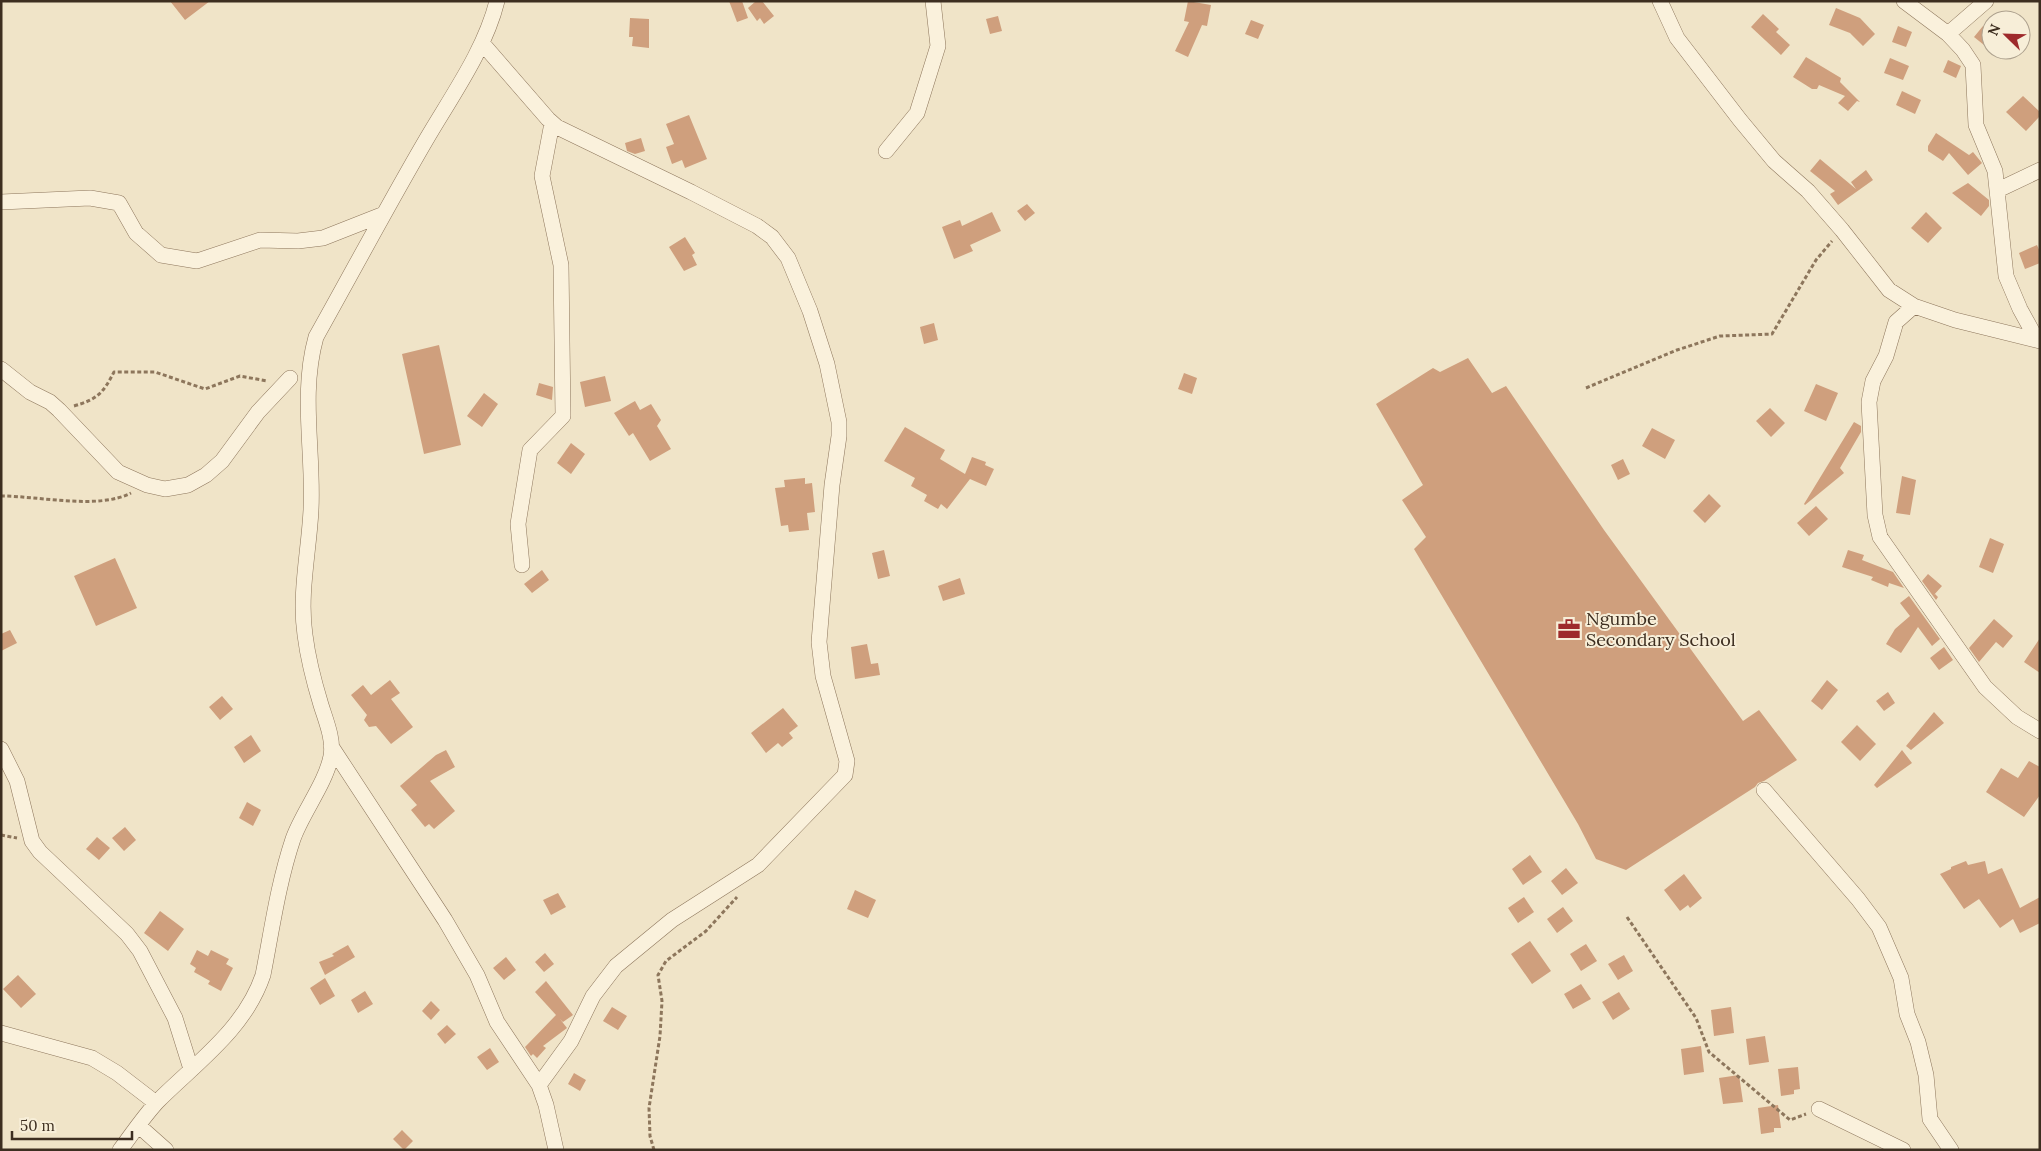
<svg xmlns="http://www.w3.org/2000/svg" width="2041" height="1151" font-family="Lora,serif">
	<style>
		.building { fill: #cf9f7d }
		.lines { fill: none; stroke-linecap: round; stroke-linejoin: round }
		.minor-casing { stroke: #8d765c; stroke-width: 16 }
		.path { stroke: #8d765c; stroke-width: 3; stroke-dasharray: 4 2.5; stroke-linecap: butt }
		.minor { stroke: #faf1dc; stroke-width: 15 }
		.labels { text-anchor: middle; stroke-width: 4; stroke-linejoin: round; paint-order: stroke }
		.poi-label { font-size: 18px; fill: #3d2e20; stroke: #f7eed8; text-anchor: start }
	</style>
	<rect width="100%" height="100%" fill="#f0e4c8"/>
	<path class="building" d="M 170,1 L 210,1 L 185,20 Z
		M 729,1 L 742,1 L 748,18 L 737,22 Z
		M 756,1 L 762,1 L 774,16 L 764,24 L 760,18 L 757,21 L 748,8 Z
		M 1188,1 L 1211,5 L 1207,26 L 1202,25 L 1188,57 L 1175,51 L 1189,22 L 1184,21 Z
		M 1836,8 L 1860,18 L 1875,34 L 1863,46 L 1850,33 L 1829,25 Z
		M 1763,14 L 1779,29 L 1776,32 L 1790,45 L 1781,55 L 1751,27 Z
		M 998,16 L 1002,31 L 990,34 L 986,19 Z
		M 630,18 L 649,19 L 649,48 L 632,46 L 633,37 L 629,37 Z
		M 1251,20 L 1264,25 L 1258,39 L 1245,34 Z
		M 1898,26 L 1912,32 L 1906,47 L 1892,42 Z
		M 1983,26 L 1991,33 L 1991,37 L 1984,45 L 1974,37 Z
		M 1806,57 L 1841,78 L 1840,82 L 1860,102 L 1857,101 L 1848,111 L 1838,103 L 1845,96 L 1819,85 L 1817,89 L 1812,89 L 1793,77 Z
		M 1890,58 L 1909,66 L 1903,80 L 1884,73 Z
		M 1948,60 L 1961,66 L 1956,78 L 1943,72 Z
		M 1902,91 L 1921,100 L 1915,114 L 1896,105 Z
		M 2023,96 L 2040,112 L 2040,116 L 2026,131 L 2006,112 Z
		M 689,115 L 707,159 L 685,168 L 682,160 L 672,164 L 666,147 L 674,144 L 666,124 Z
		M 1936,133 L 1969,155 L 1973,152 L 1982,163 L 1968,175 L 1949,153 L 1943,161 L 1928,151 L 1928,146 Z
		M 641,138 L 645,151 L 635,154 L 627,151 L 625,143 Z
		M 1820,159 L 1856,189 L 1851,182 L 1866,170 L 1873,180 L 1838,205 L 1830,194 L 1835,191 L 1810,171 Z
		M 1968,183 L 1989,200 L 1989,206 L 1981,216 L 1952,193 Z
		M 1027,204 L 1035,213 L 1025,221 L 1017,211 Z
		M 992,212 L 1001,231 L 970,245 L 973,251 L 954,259 L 942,227 L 960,220 L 962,226 Z
		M 1926,212 L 1942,228 L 1928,243 L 1911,228 Z
		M 685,237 L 695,253 L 692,255 L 697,265 L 684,271 L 669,247 Z
		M 2037,245 L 2040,252 L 2040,263 L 2025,269 L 2019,253 Z
		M 934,323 L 938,340 L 924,344 L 920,327 Z
		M 439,345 L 461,445 L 424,454 L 402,354 Z
		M 1468,358 L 1492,393 L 1506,386 L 1604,530 L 1743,721 L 1759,710 L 1797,760 L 1764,781 L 1758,783 L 1755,787 L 1626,870 L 1596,859 L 1578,824 L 1414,549 L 1426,537 L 1402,500 L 1423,485 L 1376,404 L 1433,368 L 1440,372 Z
		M 1184,373 L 1197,378 L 1192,394 L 1178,389 Z
		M 605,376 L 611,401 L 585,407 L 580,382 Z
		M 539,383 L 553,387 L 552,400 L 536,395 Z
		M 1816,384 L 1838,393 L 1826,421 L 1804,411 Z
		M 484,393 L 498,404 L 482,427 L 467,416 Z
		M 635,401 L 640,410 L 651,404 L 661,420 L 657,426 L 671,449 L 650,461 L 633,433 L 629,436 L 614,413 Z
		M 1770,408 L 1785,423 L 1771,437 L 1756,421 Z
		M 1854,422 L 1861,426 L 1861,432 L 1840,468 L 1844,473 L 1805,505 L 1804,504 Z
		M 905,427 L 945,450 L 940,459 L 965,474 L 972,457 L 986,462 L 985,465 L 994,469 L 986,486 L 970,479 L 947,509 L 941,504 L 938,509 L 924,501 L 927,495 L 911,486 L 915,478 L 884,461 Z
		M 1652,428 L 1675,440 L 1665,459 L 1642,446 Z
		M 571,443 L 585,454 L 571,474 L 557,463 Z
		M 1623,459 L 1630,474 L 1618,480 L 1611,465 Z
		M 1902,476 L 1916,480 L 1910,515 L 1896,513 Z
		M 805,478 L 805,484 L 812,483 L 815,512 L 807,513 L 809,530 L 789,532 L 788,525 L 781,526 L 775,488 L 785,487 L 784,480 Z
		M 1709,494 L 1721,506 L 1705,523 L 1693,511 Z
		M 1816,506 L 1828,519 L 1809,536 L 1797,523 Z
		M 1990,538 L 2004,544 L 1993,573 L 1979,567 Z
		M 884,550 L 890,576 L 878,579 L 872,553 Z
		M 1848,550 L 1864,555 L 1862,560 L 1893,572 L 1904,588 L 1889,583 L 1888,587 L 1871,580 L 1873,577 L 1842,567 Z
		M 115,558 L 137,608 L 96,626 L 74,576 Z
		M 542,570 L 549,580 L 532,593 L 524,584 Z
		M 1928,574 L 1942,586 L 1933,596 L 1935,594 L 1938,597 L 1936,600 L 1922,581 Z
		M 960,578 L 965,594 L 943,601 L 938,586 Z
		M 1909,596 L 1940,639 L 1932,646 L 1918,627 L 1901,653 L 1886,644 L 1895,629 L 1910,616 L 1900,603 Z
		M 1994,619 L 2013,636 L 2003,648 L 1996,642 L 1979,662 L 1969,648 Z
		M 10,630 L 17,643 L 1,651 L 1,634 Z
		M 2040,638 L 2040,673 L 2024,662 Z
		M 867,644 L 871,664 L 878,663 L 880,675 L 855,679 L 851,647 Z
		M 1944,647 L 1953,660 L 1939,670 L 1930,658 Z
		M 390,680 L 400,693 L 391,699 L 413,727 L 391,744 L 376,726 L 369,727 L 364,720 L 367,715 L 351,695 L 363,685 L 371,695 Z
		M 1827,680 L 1838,690 L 1822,710 L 1811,701 Z
		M 1888,692 L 1895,703 L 1884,711 L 1876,701 Z
		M 222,696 L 233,709 L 220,720 L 209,707 Z
		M 783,708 L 798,726 L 789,733 L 793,738 L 782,747 L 778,743 L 766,753 L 751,733 Z
		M 1934,712 L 1944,723 L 1911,750 L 1906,746 Z
		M 1857,725 L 1876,744 L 1860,761 L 1841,742 Z
		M 251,735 L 261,751 L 244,763 L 234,747 Z
		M 446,750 L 455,767 L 430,781 L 455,811 L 434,829 L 429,824 L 425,827 L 411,810 L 417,805 L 400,786 L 436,755 Z
		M 1902,750 L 1912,763 L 1877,788 L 1874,785 Z
		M 2029,761 L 2040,767 L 2040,795 L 2024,817 L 1986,792 L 2001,768 L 2018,778 Z
		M 247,802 L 261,810 L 253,826 L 239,818 Z
		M 125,827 L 136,840 L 124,851 L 112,838 Z
		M 97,837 L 110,848 L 99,860 L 86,849 Z
		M 1530,855 L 1542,872 L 1523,885 L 1512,869 Z
		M 1966,861 L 1968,865 L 1985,861 L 1988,874 L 2002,868 L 2020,908 L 2040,897 L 2040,923 L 2020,933 L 2013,919 L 2000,928 L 1979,899 L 1964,909 L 1940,874 L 1951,869 L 1951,867 Z
		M 1566,868 L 1578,883 L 1562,895 L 1551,881 Z
		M 1684,874 L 1702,898 L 1690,908 L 1688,905 L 1680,911 L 1664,890 Z
		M 855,890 L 876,900 L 868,918 L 847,909 Z
		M 558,893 L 566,907 L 551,915 L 543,900 Z
		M 1524,897 L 1534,912 L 1518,923 L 1508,908 Z
		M 1563,907 L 1573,921 L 1557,933 L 1547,919 Z
		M 160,911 L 184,929 L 168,951 L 144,933 Z
		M 1530,941 L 1551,971 L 1532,984 L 1511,954 Z
		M 1586,944 L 1597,961 L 1581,971 L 1570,954 Z
		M 348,945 L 355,957 L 325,975 L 319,962 L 334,956 L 332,954 Z
		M 197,950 L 208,956 L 211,950 L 229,959 L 226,964 L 233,968 L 221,991 L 208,984 L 210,981 L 194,972 L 196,968 L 190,964 Z
		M 545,953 L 554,964 L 544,972 L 535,962 Z
		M 1624,955 L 1633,971 L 1618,980 L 1608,964 Z
		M 506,957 L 516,970 L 504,980 L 493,968 Z
		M 18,975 L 36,994 L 21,1008 L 3,989 Z
		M 325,978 L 335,996 L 320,1005 L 310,988 Z
		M 546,981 L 573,1015 L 563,1022 L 560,1019 L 567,1028 L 543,1046 L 546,1048 L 537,1058 L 533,1054 L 531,1056 L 525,1047 L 556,1015 L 535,992 Z
		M 1581,984 L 1591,999 L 1573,1009 L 1564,994 Z
		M 365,991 L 373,1004 L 358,1013 L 351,1000 Z
		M 1619,992 L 1630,1009 L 1613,1020 L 1602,1002 Z
		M 431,1001 L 440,1010 L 431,1020 L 422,1011 Z
		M 612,1007 L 627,1016 L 618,1030 L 603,1021 Z
		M 1731,1007 L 1734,1033 L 1714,1036 L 1711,1010 Z
		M 447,1025 L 456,1034 L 445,1044 L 437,1034 Z
		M 1765,1036 L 1769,1062 L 1749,1065 L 1746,1039 Z
		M 1701,1046 L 1704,1072 L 1684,1075 L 1681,1049 Z
		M 490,1048 L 499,1062 L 487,1070 L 477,1057 Z
		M 1798,1067 L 1800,1089 L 1794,1090 L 1794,1094 L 1781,1096 L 1778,1069 Z
		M 574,1073 L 586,1080 L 580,1091 L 568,1084 Z
		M 1739,1075 L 1743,1102 L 1723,1104 L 1719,1078 Z
		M 1778,1105 L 1781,1128 L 1774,1128 L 1774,1132 L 1761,1134 L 1758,1108 Z
		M 402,1130 L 413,1141 L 404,1150 L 393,1139 Z"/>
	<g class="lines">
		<defs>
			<path id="minor" d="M 1660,1 L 1677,38 L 1740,120 L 1774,161 L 1808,191 L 1842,230 L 1889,290 L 1914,306 L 1955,320 L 2040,341
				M 1904,1 L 1948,34 L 1963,50 L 1973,65 L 1976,125 L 1995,171 L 2006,276 L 2020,309 L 2037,340
				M 1948,34 L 1986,1
				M 482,43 L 548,119 L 557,127 L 691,192 L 757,226 L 772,237 L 788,258 L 810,311 L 827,364 L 839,422 L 839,436 L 832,485 L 819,642 L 823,676 L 847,761 L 845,775 L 758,865 L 672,920 L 616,966 L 593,996 L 571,1041 L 539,1085
				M 886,151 L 917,113 L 938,46 L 933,1
				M 1998,190 L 2040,170
				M 1,202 L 90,198 L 119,203 L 136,233 L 161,255 L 197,261 L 260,240 L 298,241 L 323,238 L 384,214
				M 1914,306 L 1896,322 L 1886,356 L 1873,381 L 1869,402 L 1875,515 L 1880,537 L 1985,687 L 2017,717 L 2040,731
				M 1,369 L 30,392 L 50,402 L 59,410 L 118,472 L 147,485 L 165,489 L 188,485 L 206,475 L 222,461 L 258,412 L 290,378
				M 522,565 L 518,524 L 530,450 L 563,416 L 561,265 L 542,176 L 552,123
				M 331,746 L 445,920 L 477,975 L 497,1022 L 539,1085 L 546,1105 L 556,1150
				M 1,749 L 17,781 L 32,841 L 40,852 L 127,934 L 140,951 L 175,1018 L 191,1069
				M 1764,790 L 1858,899 L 1879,927 L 1901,978 L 1907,1014 L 1918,1042 L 1926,1075 L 1930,1119 L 1951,1150
				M 1,1033 L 92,1058 L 117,1073 L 156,1103
				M 1819,1109 L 1903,1150
				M 139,1126 L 166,1150
				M 120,1150 C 132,1134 144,1116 158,1101 C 196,1063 245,1029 263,975 C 272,929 278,884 293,839 C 302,813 326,783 331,756 C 334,740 326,721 321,705 C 314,682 308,659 305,635 C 299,594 309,551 311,510 C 314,453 300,394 316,337 C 353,271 388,205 426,140 C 451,97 485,50 497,1"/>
		</defs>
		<use href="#minor" class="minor-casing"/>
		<path class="path" d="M 1586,388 L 1677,350 L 1720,336 L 1772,334 L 1816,260 L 1832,241
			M 74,406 C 98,399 103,393 114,372 L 155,372 L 205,389 L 240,376 L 267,381
			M 1,496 C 39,496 98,510 131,493
			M 1,835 L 17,838
			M 1627,917 L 1696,1018 L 1709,1052 L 1790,1120 L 1806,1114
			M 654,1150 L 650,1136 L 649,1108 L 660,1036 L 662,1001 L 658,975 L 666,961 L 706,931 L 737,897"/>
		<use href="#minor" class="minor"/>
	</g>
	<defs>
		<symbol id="office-bare" viewBox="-9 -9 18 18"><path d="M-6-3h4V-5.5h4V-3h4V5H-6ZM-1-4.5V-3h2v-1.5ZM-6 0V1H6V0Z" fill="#9e2a2b" stroke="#f7eed8" stroke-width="2.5" paint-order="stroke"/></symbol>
	</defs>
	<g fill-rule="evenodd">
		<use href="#office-bare" x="1553" y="613" width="32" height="32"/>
	</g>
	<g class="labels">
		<g class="poi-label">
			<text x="1586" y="625">Ngumbe<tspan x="1586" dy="21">Secondary School</tspan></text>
		</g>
	</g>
	<rect width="2041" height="1151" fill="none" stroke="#3d2e20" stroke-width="5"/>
	<g transform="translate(2006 35) rotate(293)"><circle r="24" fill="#f7eed8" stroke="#ada18e"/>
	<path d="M0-4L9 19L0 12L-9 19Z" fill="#9e2a2b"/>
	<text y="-8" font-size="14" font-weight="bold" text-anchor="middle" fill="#3d2e20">N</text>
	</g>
	<path d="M12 1131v8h120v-8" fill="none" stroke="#3d2e20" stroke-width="2.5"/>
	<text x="20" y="1131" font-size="15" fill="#3d2e20" stroke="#f7eed8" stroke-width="4" paint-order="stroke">50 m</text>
</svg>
